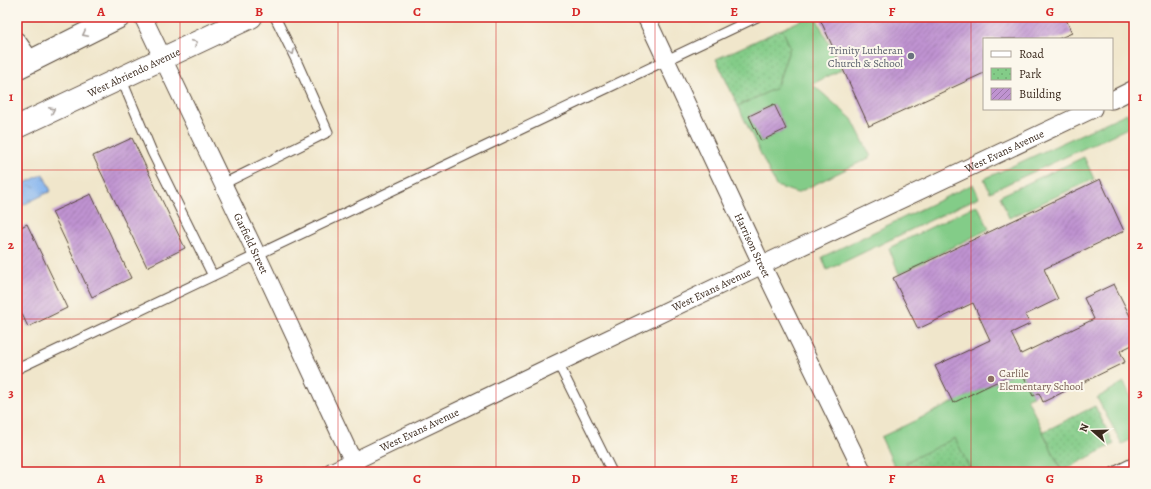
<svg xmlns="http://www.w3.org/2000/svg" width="1151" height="489" font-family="Alegreya,serif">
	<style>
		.grass { fill: #83cc88; stroke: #5f7b53; fill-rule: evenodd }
		.park { fill: url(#park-dots); stroke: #5f7b53 }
		.water { fill: url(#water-ripples); stroke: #5f6e86 }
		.building { fill: url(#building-hatch) }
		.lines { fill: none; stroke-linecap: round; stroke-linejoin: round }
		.service-casing { stroke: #564638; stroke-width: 11 }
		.minor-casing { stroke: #564638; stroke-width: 19 }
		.tertiary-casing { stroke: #564638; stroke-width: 24 }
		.service { stroke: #fff; stroke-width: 9 }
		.minor { stroke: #fff; stroke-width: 17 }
		.tertiary { stroke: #fff; stroke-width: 22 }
		.oneway { stroke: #a79f9a }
		.grid { fill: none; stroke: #d62828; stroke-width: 1; stroke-opacity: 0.55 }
		.worship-dot { fill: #6b7280; stroke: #fbf7ec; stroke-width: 1.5 }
		.education-dot { fill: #8d6e63; stroke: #fbf7ec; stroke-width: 1.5 }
		.labels { text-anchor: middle; stroke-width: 4; stroke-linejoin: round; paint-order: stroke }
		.worship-label { font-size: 11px; fill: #5b616d; stroke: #fbf7ec; text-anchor: end }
		.street-label { font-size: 11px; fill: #3b2a1e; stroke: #fbf7ec }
		.education-label { font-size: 11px; fill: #785e54; stroke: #fbf7ec; text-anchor: start }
		.neatline { fill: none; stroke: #d62828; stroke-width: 1.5 }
		.grid-label { font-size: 13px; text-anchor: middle; font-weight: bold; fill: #d62828 }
	</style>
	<defs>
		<pattern id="park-dots" width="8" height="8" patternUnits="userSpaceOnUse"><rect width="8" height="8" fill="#83cc88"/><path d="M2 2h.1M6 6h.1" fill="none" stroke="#72af75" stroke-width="1.8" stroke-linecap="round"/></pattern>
		<pattern id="water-ripples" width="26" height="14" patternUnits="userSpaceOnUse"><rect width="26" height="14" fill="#83b3ee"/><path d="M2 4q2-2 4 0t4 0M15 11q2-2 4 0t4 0" fill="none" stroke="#6c92c0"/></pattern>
		<pattern id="building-hatch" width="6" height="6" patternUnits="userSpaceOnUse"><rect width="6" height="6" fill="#bf93d1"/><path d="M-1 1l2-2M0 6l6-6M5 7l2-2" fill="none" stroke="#9c78a9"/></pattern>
	</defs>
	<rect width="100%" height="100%" fill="#fbf7ec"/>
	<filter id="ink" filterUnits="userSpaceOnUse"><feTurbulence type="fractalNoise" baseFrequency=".025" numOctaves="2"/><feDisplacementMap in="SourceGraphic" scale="8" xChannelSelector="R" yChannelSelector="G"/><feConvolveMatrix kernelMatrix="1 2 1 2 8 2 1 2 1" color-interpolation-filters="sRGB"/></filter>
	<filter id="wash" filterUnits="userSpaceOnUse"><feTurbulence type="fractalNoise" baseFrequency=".012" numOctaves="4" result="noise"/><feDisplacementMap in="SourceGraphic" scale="16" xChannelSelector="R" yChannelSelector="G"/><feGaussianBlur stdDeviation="0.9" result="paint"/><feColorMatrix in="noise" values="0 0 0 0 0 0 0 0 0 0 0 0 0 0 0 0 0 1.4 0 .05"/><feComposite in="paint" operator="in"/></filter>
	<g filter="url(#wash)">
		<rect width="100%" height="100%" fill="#f0e6cb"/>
		<path class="grass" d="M 808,17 L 816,17 L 841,70 L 812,84 L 852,119 L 871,157 L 797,193 L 776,186 L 738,106 L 776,88 L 790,47 L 782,29 ZM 774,104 L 786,129 L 761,141 L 749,116 Z
			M 1127,113 L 1132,126 L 990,192 L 984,179 Z
			M 1084,157 L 1094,179 L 1009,218 L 1000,196 Z
			M 973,184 L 979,197 L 827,270 L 822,257 Z
			M 974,206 L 978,206 L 989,229 L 899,274 L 889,248 Z
			M 1021,370 L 1033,396 L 1027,398 L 1062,472 L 897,472 L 881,437 Z
			M 1124,382 L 1134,404 L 1134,438 L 1122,444 L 1097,398 Z"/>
		<path class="park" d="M 782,29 L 790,47 L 776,88 L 738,106 L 716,59 Z
			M 1095,406 L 1114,444 L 1062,471 L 1043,432 Z
			M 955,438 L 971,471 L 911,472 L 906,462 Z"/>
		<path class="water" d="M 43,174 L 51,191 L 17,208 L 17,187 Z"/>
		<g id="blocks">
			<path class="building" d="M 819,17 L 1065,17 L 1072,33 L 1058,39 L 984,39 L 984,73 L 869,126 Z
				M 774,104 L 786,129 L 761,141 L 749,116 Z
				M 132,138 L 185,248 L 147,267 L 93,156 Z
				M 1100,179 L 1124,231 L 1044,269 L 1058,299 L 1025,315 L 1030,324 L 1011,333 L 1021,354 L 1094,319 L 1084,298 L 1114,284 L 1134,324 L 1134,344 L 1120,351 L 1125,362 L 1043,402 L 1039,393 L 1033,396 L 1021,370 L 953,403 L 935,366 L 990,340 L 973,303 L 918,329 L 893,278 Z
				M 91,194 L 131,278 L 92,297 L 52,212 Z
				M 27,224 L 67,308 L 28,327 L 17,303 L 17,229 Z"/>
		</g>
	</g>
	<g filter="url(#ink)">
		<use href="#blocks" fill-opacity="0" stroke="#564638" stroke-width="1"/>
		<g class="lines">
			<defs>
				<path id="service" d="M 121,78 L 152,152 L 213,276
					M 223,184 L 328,132 L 296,60 L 275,17
					M 558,363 L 612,472
					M 17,369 L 757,17
					M 1114,472 L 1134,462"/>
				<g id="minor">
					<path id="s1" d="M 143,17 L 257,255 L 358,472"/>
					<path id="s2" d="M 646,17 L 762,265 L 863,472"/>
					<path d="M 17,41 L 31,61"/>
					<path d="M 1112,100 L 1134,89"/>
					<path id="s3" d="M 331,472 L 762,265 L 1093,109"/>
				</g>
				<g id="tertiary">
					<path d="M 17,68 L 119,17"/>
					<path id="s4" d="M 17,127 L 251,17"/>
				</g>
			</defs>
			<use href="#service" class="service-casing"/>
			<use href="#minor" class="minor-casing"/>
			<use href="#tertiary" class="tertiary-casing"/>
			<use href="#service" class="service"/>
			<use href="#minor" class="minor"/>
			<use href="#tertiary" class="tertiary"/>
		</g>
		<defs><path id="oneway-chevron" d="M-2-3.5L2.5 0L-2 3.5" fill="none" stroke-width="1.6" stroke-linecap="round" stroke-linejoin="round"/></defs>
		<g class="oneway">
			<use href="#oneway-chevron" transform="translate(85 34) rotate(153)"/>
			<use href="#oneway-chevron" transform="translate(195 43) rotate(-25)"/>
			<use href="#oneway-chevron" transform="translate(292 52) rotate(64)"/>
			<use href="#oneway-chevron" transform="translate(52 110) rotate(-26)"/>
		</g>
	</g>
	<path class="grid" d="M 180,17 L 180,472M 338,17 L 338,472M 496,17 L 496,472M 655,17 L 655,472M 813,17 L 813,472M 971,17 L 971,472M 17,170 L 1134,170M 17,319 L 1134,319"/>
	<circle class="worship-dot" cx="911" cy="56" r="4"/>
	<circle class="education-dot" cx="991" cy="379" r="4"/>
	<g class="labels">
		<g class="worship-label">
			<text x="903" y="54">Trinity Lutheran<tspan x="903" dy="13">Church &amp; School</tspan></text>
		</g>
		<g class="street-label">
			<text dy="4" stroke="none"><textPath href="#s4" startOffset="129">West Abriendo Avenue</textPath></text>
			<text dy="4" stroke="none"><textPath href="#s3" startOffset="746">West Evans Avenue</textPath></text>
			<text dy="4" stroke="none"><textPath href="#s1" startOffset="251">Garfield Street</textPath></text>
			<text dy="4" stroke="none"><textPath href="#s2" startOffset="252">Harrison Street</textPath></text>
			<text dy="4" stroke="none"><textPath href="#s3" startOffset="422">West Evans Avenue</textPath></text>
			<text dy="4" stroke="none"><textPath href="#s3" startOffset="98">West Evans Avenue</textPath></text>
		</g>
		<g class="education-label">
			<text x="999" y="377">Carlile<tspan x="999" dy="13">Elementary School</tspan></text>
		</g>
	</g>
	<rect width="1151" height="489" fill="none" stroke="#fbf7ec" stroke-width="44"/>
	<rect x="983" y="38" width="130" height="72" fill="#fbf7ec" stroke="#aea59a"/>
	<rect x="991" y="51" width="20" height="6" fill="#ffffff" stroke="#aea59a"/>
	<text x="1019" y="58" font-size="12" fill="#3b2a1e">Road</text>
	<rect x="991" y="68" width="20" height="12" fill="url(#park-dots)" stroke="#aea59a"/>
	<text x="1019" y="78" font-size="12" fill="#3b2a1e">Park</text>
	<rect x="991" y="88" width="20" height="12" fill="url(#building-hatch)" stroke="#aea59a"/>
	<text x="1019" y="98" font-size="12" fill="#3b2a1e">Building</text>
	<g transform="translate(1093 431) rotate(290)" stroke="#fbf7ec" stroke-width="3" paint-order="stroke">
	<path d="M0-3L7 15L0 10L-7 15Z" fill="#3b2a1e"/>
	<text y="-6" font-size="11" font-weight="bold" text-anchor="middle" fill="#3b2a1e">N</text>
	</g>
	<rect x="22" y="22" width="1107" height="445" class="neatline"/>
	<g class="grid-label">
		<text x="101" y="16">A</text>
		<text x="259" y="16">B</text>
		<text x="417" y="16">C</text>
		<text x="576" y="16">D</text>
		<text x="734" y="16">E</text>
		<text x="892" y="16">F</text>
		<text x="1050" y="16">G</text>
		<text x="11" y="101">1</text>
		<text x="1140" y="101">1</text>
		<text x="11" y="249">2</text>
		<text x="1140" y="249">2</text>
		<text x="11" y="397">3</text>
		<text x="1140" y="397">3</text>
		<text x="101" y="483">A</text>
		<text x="259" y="483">B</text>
		<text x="417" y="483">C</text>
		<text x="576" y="483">D</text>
		<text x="734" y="483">E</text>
		<text x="892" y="483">F</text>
		<text x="1050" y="483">G</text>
	</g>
</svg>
